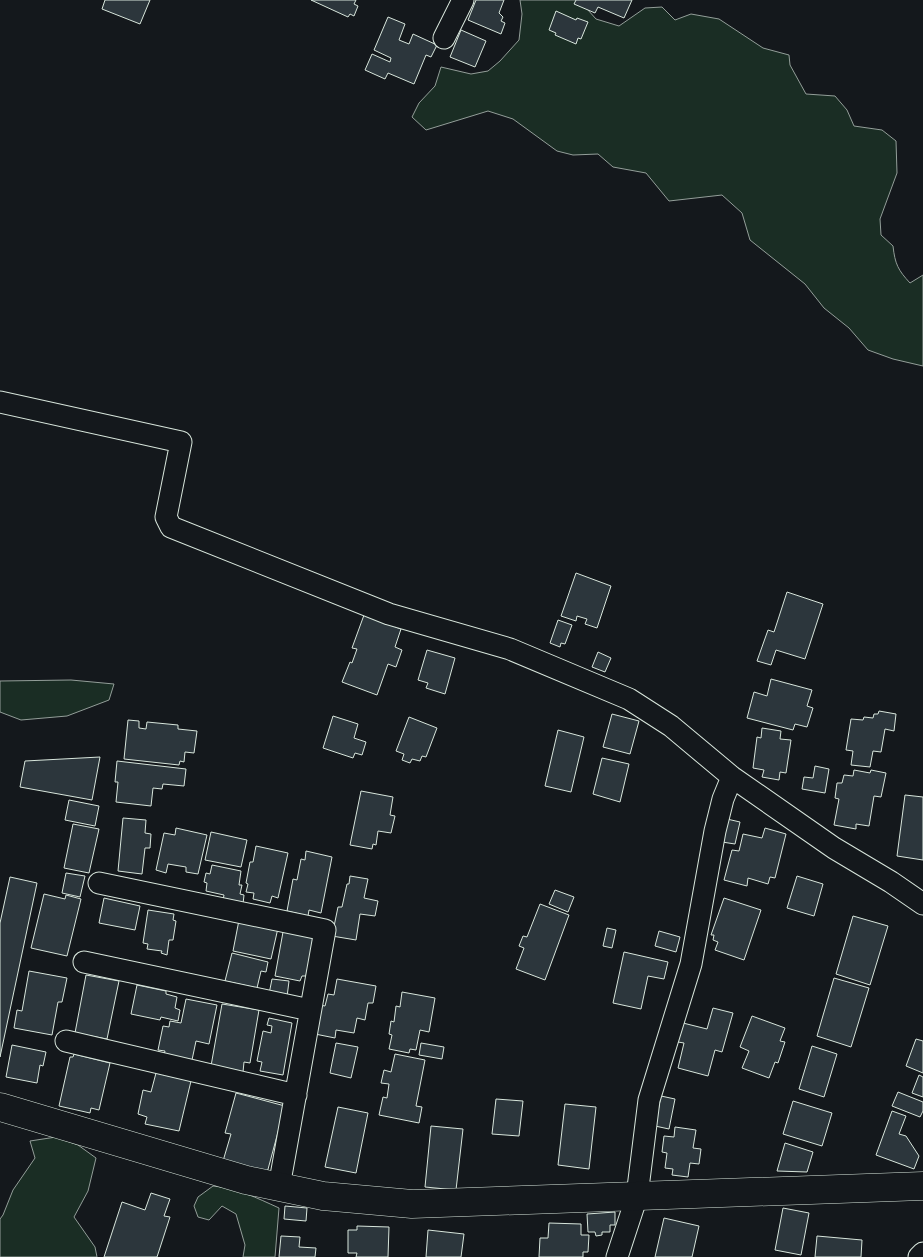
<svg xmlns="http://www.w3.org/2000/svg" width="923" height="1257" font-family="'Fira Sans Condensed',sans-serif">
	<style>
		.green { fill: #1a2d24; stroke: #939e99 }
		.building { fill: #2c363c; stroke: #d8e6dc }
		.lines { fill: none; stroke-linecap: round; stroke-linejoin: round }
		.street-casing { stroke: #d8e6dc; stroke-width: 23 }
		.secondary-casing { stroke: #d8e6dc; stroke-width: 29 }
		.street { stroke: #14181c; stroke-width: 21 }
		.secondary { stroke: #14181c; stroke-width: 28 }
	</style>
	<rect width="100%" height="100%" fill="#14181c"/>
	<path class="green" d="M 520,0 L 579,0 L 596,19 L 619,26 L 645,8 L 662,7 L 675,20 L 691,14 L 719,19 L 763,48 L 789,55 L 790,65 L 806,94 L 835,96 L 847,110 L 854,126 L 882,130 L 896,141 L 897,173 L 880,219 L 881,235 L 893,246 C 895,264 898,270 910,283 L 923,275 L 923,366 L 893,359 L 868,350 L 849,328 L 824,308 L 805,284 L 750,240 L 742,213 L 722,195 L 669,201 L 646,173 L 613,167 L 598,154 L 573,155 L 557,151 L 513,119 L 488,111 L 426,130 L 412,117 L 419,103 L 435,86 L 441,67 L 471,74 L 488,71 L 500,61 L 519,40 L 522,14 Z
		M 71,680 L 114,684 L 109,700 L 67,716 L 21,720 L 0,712 L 0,681 Z
		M 56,1137 L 78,1145 L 96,1158 L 88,1191 L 74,1217 L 95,1247 L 97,1257 L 0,1257 L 0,1219 L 3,1215 L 13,1190 L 35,1158 L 30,1141 Z
		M 213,1186 C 237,1188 257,1198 279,1208 L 275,1257 L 243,1257 L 245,1245 L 236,1214 L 222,1206 L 209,1220 L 198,1217 L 194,1206 L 198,1197 Z"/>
	<path class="building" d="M 105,0 L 150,0 L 140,24 L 102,9 Z
		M 311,0 L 356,0 L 354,4 L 358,6 L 354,16 L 350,14 L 348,17 Z
		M 476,0 L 504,0 L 499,13 L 503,17 L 501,21 L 505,23 L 501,34 L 468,20 Z
		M 576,0 L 632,0 L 624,18 L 598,7 L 595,13 L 574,4 Z
		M 556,11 L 576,20 L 577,18 L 588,22 L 581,39 L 578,38 L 576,44 L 555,35 L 556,33 L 549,30 Z
		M 388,17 L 405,24 L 399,40 L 409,44 L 413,34 L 437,45 L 431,57 L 426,55 L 414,84 L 388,73 L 385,79 L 365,70 L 372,54 L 390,62 L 391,58 L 374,50 Z
		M 461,30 L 486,41 L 475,67 L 450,57 Z
		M 576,573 L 611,586 L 597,628 L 585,624 L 587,619 L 577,616 L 576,621 L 561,616 Z
		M 787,592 L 823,604 L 805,659 L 776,650 L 771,665 L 757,661 L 768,630 L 774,632 Z
		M 364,615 L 401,629 L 395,647 L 402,650 L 396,667 L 388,664 L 377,695 L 342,682 L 350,662 L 352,663 L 357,649 L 352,648 Z
		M 558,620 L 572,625 L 565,644 L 561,643 L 560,647 L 550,643 Z
		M 427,650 L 455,658 L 445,694 L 426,688 L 428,683 L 418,680 Z
		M 598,652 L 611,658 L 605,672 L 592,667 Z
		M 771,679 L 812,690 L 807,706 L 813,708 L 807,727 L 795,724 L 793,730 L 747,718 L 754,692 L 767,696 Z
		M 879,711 L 896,714 L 894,731 L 885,729 L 881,752 L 873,751 L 870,767 L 851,765 L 853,751 L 846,750 L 851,719 L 863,720 L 864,717 L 873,718 L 874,714 L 878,714 Z
		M 612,714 L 639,721 L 630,754 L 603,747 Z
		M 333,716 L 358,724 L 354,738 L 366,742 L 362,755 L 355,753 L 353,758 L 323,748 Z
		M 409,717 L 437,728 L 426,757 L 422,756 L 420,761 L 412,759 L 410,763 L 402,760 L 404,754 L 396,751 Z
		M 128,720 L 139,721 L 139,728 L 146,729 L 147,722 L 178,725 L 178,729 L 197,731 L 194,753 L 185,752 L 184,762 L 180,761 L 179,765 L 124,759 Z
		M 762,728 L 781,731 L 780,739 L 791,740 L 786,773 L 780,772 L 779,780 L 762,777 L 764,770 L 753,768 L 757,737 L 761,738 Z
		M 558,730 L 584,737 L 571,792 L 545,786 Z
		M 100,757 L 92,800 L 20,787 L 25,761 Z
		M 602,758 L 629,764 L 620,802 L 593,794 Z
		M 117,761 L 186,769 L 184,786 L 163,784 L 162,789 L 153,788 L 151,806 L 116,802 L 118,782 L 115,782 Z
		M 815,766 L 829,769 L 825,793 L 802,789 L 804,777 L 813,778 Z
		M 854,770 L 870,773 L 871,770 L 886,773 L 881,797 L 874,796 L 869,826 L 856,824 L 856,829 L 834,825 L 839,799 L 835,798 L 837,783 L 842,783 L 844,775 L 853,776 Z
		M 361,791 L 393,797 L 390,815 L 395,816 L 391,833 L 378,831 L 376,845 L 373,844 L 372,849 L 350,845 Z
		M 905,795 L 923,797 L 923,860 L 897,856 Z
		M 69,800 L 99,806 L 95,826 L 65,820 Z
		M 123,818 L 146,820 L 145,833 L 151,834 L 150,848 L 145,848 L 142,874 L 118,871 Z
		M 727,819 L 740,822 L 735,844 L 722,842 Z
		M 73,824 L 99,829 L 89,873 L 64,868 Z
		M 176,828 L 207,835 L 198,874 L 186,872 L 186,867 L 168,864 L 166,873 L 156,870 L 164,833 L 175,835 Z
		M 765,828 L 786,834 L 775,878 L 770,877 L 768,884 L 748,878 L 747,886 L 724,880 L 732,850 L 739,851 L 743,834 L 762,838 Z
		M 211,832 L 247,840 L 241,867 L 205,860 Z
		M 256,846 L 288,853 L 278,898 L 272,896 L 270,903 L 253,899 L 254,893 L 246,892 L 248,884 L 246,883 L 250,862 L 253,862 Z
		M 306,851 L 332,857 L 321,913 L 309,910 L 308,916 L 287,911 L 293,879 L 297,880 L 301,859 L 305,860 Z
		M 212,865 L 241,871 L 239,885 L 242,885 L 240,894 L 244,895 L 243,904 L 223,900 L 224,895 L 206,891 L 207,883 L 204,882 L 206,873 L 210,874 Z
		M 66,873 L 85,876 L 80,897 L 62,893 Z
		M 350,876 L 368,879 L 364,898 L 378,901 L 375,916 L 360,914 L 356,940 L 332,936 L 338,907 L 342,907 L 347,884 L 349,884 Z
		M 797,876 L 823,884 L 814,916 L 787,908 Z
		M 10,877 L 37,883 L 0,1057 L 0,923 Z
		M 555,890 L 574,897 L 568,912 L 549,904 Z
		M 44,894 L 65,899 L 66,895 L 81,899 L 67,956 L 31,948 Z
		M 104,898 L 140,906 L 135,930 L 99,923 Z
		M 724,898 L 761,910 L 744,960 L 715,950 L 718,942 L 713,940 L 714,935 L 711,935 Z
		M 540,904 L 569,915 L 545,980 L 516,969 L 524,948 L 519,946 L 523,936 L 527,937 Z
		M 148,910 L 174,914 L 173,920 L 176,921 L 173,940 L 169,940 L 167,955 L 161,953 L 162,951 L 147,949 L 148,944 L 143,943 Z
		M 853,916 L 888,926 L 870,985 L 836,974 Z
		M 239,920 L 278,928 L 271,959 L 233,951 Z
		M 607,928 L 616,930 L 612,948 L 603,946 Z
		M 659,931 L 680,937 L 676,952 L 655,946 Z
		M 283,932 L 314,937 L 306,976 L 302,976 L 300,981 L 275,976 Z
		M 624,952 L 668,962 L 664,979 L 648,976 L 641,1009 L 613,1003 Z
		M 232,953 L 268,962 L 266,972 L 261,971 L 257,988 L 225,981 Z
		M 29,971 L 67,978 L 62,1002 L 58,1002 L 52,1035 L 14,1028 L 17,1010 L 22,1011 Z
		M 86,975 L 119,981 L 107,1039 L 75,1033 Z
		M 834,978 L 869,988 L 851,1047 L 817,1036 Z
		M 272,979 L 289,981 L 287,997 L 269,994 Z
		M 337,979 L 376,986 L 373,1003 L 368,1003 L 365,1020 L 357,1018 L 354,1033 L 336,1030 L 335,1038 L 315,1034 L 320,1005 L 325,1006 L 328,994 L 334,995 Z
		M 137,985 L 166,991 L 166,994 L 177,997 L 175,1008 L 180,1010 L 178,1021 L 161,1017 L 160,1020 L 131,1014 Z
		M 402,992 L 435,998 L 429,1032 L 420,1030 L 416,1050 L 410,1049 L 409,1053 L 389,1049 L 392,1035 L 389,1034 L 391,1021 L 394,1022 L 396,1006 L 400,1007 Z
		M 186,999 L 217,1005 L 209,1044 L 196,1041 L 192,1060 L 164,1055 L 165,1051 L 158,1050 L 163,1026 L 169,1027 L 170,1021 L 181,1023 Z
		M 222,1004 L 259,1010 L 250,1063 L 244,1062 L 243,1072 L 211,1066 Z
		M 713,1008 L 733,1013 L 722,1052 L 715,1050 L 708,1076 L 678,1068 L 684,1043 L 678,1042 L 683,1023 L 707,1029 Z
		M 752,1016 L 785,1028 L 780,1041 L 785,1042 L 778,1063 L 775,1062 L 769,1078 L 742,1068 L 749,1051 L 740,1047 Z
		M 269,1018 L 292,1023 L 283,1075 L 260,1071 L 262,1062 L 257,1061 L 263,1031 L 271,1033 L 272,1026 L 267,1025 Z
		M 916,1039 L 923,1041 L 923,1073 L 906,1066 Z
		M 336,1043 L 358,1047 L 351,1078 L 330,1073 Z
		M 421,1043 L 444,1047 L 442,1059 L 419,1055 Z
		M 12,1045 L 46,1052 L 43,1066 L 40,1065 L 37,1083 L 6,1077 Z
		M 812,1046 L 837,1054 L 824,1097 L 799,1089 Z
		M 74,1054 L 110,1063 L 99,1110 L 91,1108 L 90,1113 L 59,1106 L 70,1057 L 73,1057 Z
		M 395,1054 L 425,1060 L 416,1106 L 422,1107 L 419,1123 L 379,1115 L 383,1097 L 387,1098 L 389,1084 L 381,1083 L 384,1070 L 391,1072 Z
		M 156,1073 L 191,1081 L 179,1131 L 145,1124 L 147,1117 L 138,1114 L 143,1090 L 151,1092 Z
		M 919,1075 L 923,1077 L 923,1097 L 912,1093 Z
		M 898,1092 L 923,1102 L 923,1111 L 920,1117 L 892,1106 Z
		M 236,1093 L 285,1106 L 267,1173 L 223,1161 L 231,1134 L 225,1133 Z
		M 661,1096 L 675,1099 L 669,1129 L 655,1126 Z
		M 496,1099 L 523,1101 L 519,1136 L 492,1134 Z
		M 793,1101 L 832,1113 L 822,1146 L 783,1134 Z
		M 565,1104 L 596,1107 L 589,1169 L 558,1165 Z
		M 338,1107 L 368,1113 L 356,1173 L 325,1167 Z
		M 892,1111 L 906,1116 L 899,1134 L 906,1136 L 919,1156 L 914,1169 L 876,1155 Z
		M 431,1126 L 463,1129 L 456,1190 L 425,1187 Z
		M 675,1127 L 696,1130 L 693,1148 L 701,1149 L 699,1164 L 690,1163 L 688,1177 L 672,1175 L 673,1169 L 665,1168 L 667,1153 L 662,1152 L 664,1136 L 674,1137 Z
		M 785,1143 L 813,1152 L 807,1172 L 777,1171 Z
		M 151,1193 L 170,1199 L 164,1216 L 170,1217 L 157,1257 L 104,1257 L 122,1202 L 145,1210 Z
		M 285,1206 L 307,1208 L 306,1221 L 284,1219 Z
		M 783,1208 L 809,1213 L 801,1255 L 775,1250 Z
		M 615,1212 L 615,1225 L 610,1225 L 610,1232 L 602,1232 L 602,1235 L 596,1236 L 595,1232 L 588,1232 L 587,1214 Z
		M 664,1218 L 699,1226 L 692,1257 L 655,1257 Z
		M 549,1223 L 581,1224 L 581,1235 L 589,1235 L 588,1252 L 583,1252 L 583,1257 L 539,1257 L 540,1238 L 548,1238 Z
		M 357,1226 L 389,1227 L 388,1257 L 356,1257 L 357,1253 L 348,1253 L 348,1230 L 357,1230 Z
		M 428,1230 L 464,1234 L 461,1257 L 426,1257 Z
		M 281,1236 L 300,1237 L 299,1247 L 316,1248 L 315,1257 L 279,1257 Z
		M 817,1236 L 862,1240 L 861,1257 L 815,1257 Z"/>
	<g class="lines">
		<defs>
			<path id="street" d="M 444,38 L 463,0
				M 0,402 L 181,442 L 166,517 L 171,527 L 389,614 L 510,649 L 629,699 L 671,726 L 732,777 L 834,848 L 891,882 L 923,904
				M 99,883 L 325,930 L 279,1187
				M 84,962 L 310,1010
				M 66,1041 L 296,1095
				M 617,1257 L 637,1196 L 649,1100 L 691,964 L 715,831 L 723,799 L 732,777
				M 919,1257 L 923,1253"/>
			<path id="secondary" d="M 0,1107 L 246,1180 L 323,1196 L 412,1204 L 923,1186"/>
		</defs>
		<use href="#street" class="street-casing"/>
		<use href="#secondary" class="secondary-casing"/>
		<use href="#street" class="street"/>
		<use href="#secondary" class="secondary"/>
	</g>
</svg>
